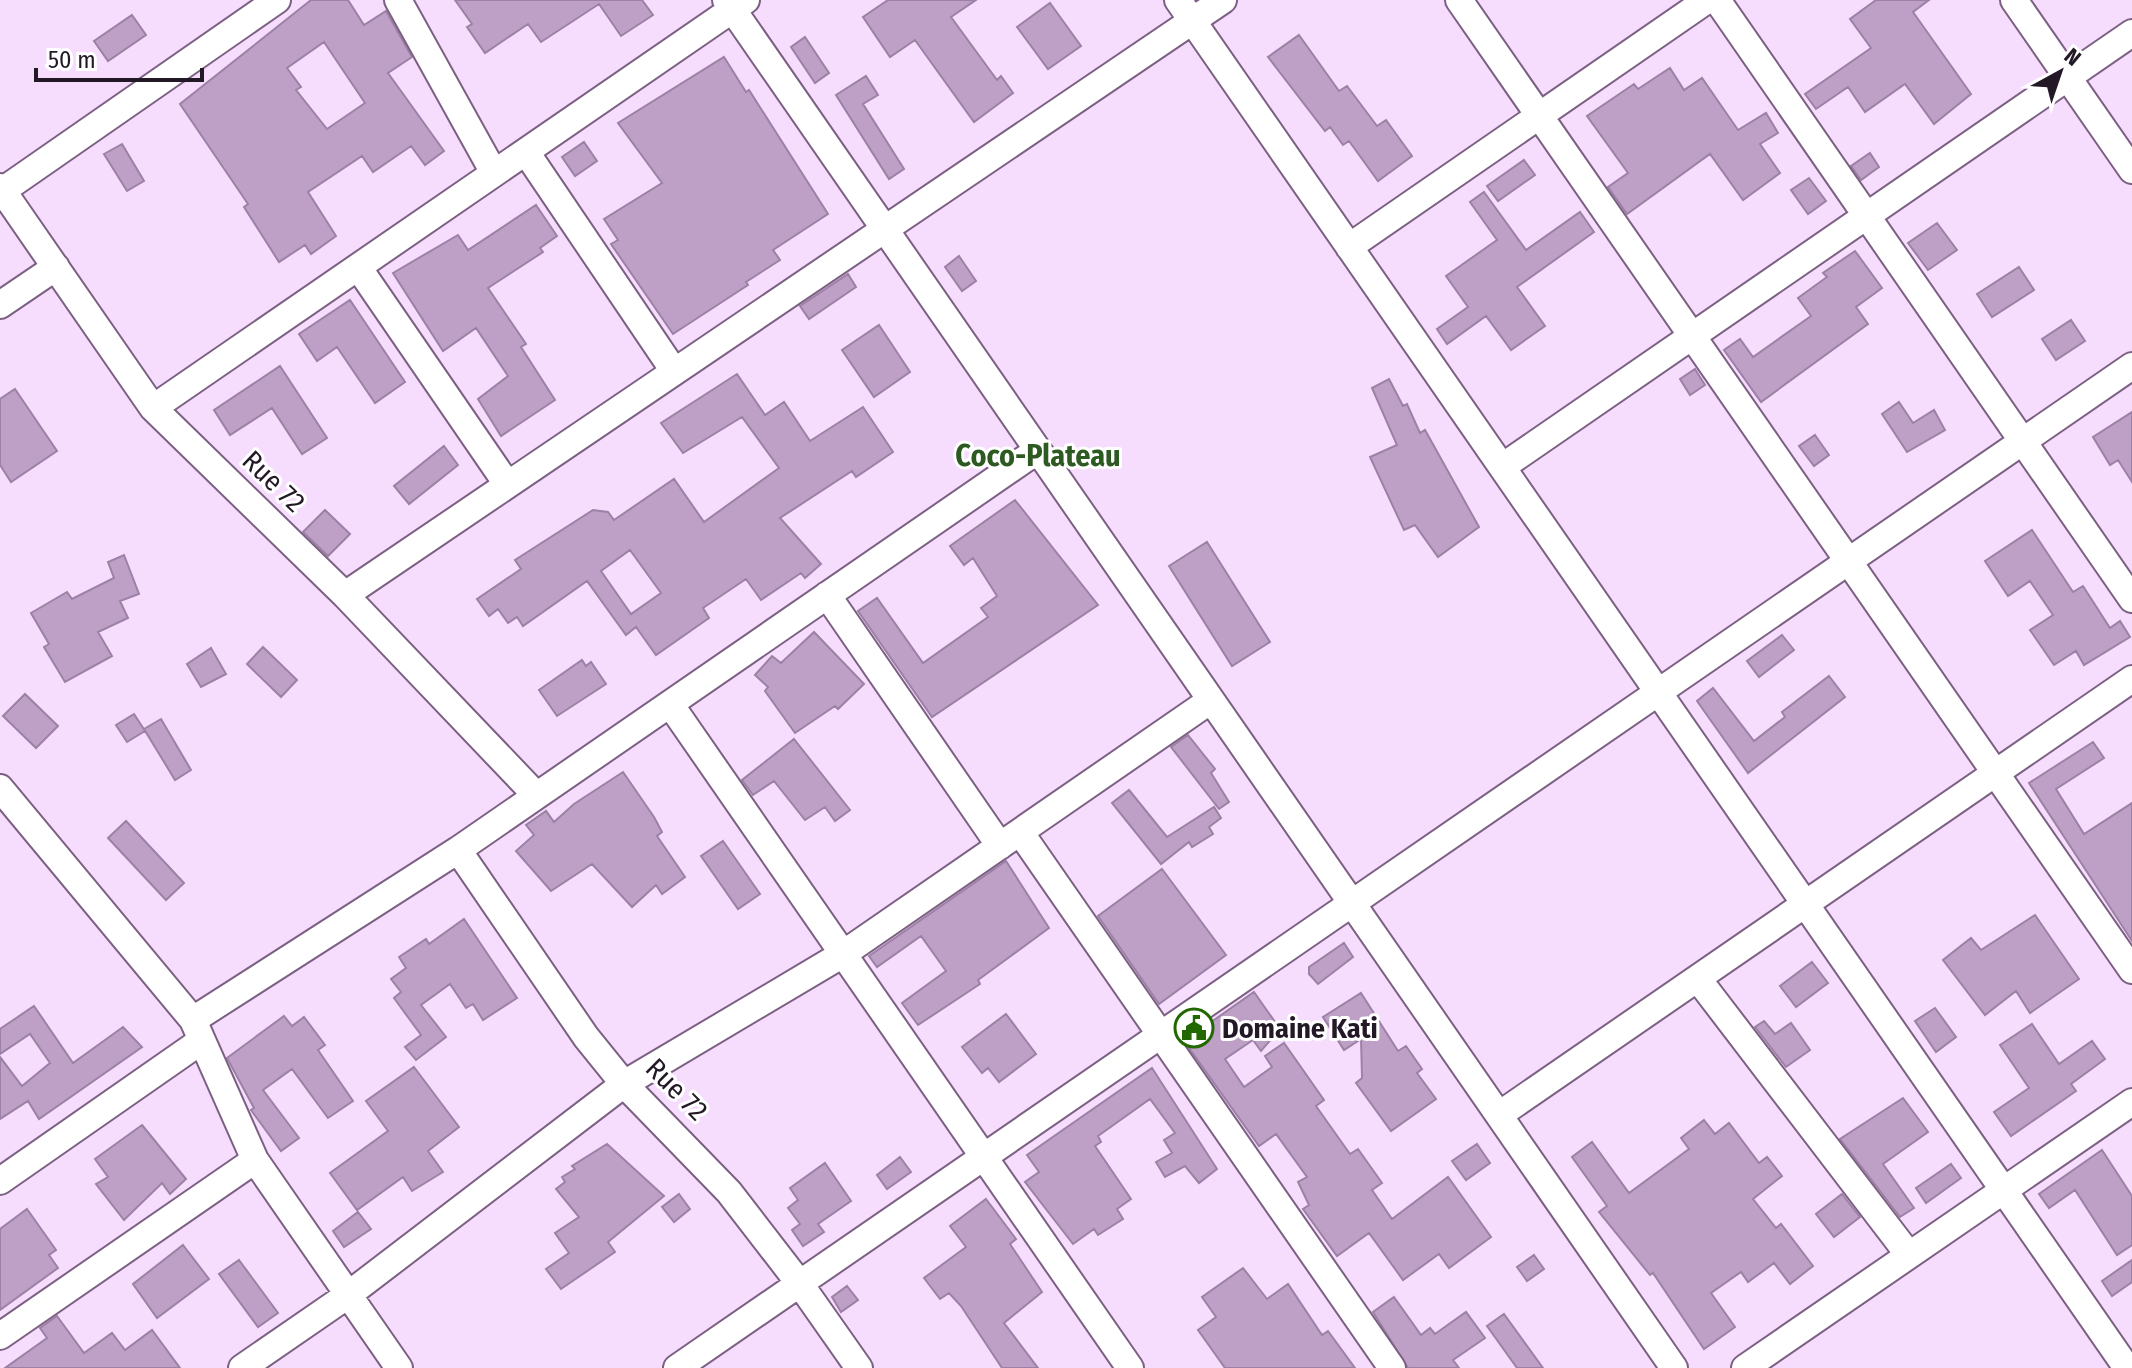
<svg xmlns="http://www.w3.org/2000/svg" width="2132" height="1368" font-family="'Fira Sans Condensed',sans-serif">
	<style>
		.building { fill: #bea0c6; stroke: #9d80a5; stroke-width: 2; fill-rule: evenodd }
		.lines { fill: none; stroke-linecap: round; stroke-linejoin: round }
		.minor-casing { stroke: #7c6083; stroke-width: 30 }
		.minor { stroke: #fff; stroke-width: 26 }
		.labels { text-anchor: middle; stroke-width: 6; stroke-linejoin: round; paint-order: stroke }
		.street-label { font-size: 28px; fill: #231826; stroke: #fff }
		.poi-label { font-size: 28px; font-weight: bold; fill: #231826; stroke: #fff; text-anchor: start }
		.neighbourhood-label { font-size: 30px; font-weight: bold; fill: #2d5a21; stroke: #fff }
	</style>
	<rect width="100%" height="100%" fill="#f6ddfd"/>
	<path class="building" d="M 311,0 L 348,0 L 364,25 L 386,11 L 412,57 L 388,73 L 444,151 L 425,165 L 411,146 L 373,172 L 362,156 L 308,192 L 336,236 L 311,254 L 305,245 L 279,262 L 244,207 L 248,204 L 180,104 ZM 324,42 L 365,103 L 327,129 L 296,90 L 301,87 L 287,68 Z
		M 455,0 L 642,0 L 653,15 L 621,36 L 599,4 L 541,42 L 528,24 L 485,53 L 467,27 L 472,24 Z
		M 888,0 L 976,0 L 951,17 L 997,80 L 1001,76 L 1013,93 L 974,122 L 915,40 L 890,57 L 863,17 Z
		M 1876,0 L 1929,0 L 1913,12 L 1971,94 L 1934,124 L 1905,84 L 1865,112 L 1848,87 L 1816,109 L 1805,94 L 1871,48 L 1850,19 Z
		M 1050,3 L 1081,46 L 1048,69 L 1017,27 Z
		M 132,15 L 146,35 L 108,61 L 94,41 Z
		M 1299,35 L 1339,91 L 1347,86 L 1377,126 L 1386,120 L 1412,156 L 1378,181 L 1349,141 L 1343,145 L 1330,127 L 1325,131 L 1268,57 Z
		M 805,37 L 829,73 L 815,83 L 791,47 Z
		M 724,57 L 746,92 L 749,90 L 828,214 L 773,250 L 780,260 L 746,282 L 748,285 L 673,334 L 611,244 L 618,240 L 604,219 L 662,183 L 618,123 Z
		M 1670,68 L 1684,90 L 1702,78 L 1738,130 L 1766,113 L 1778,133 L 1760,144 L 1780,173 L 1743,200 L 1710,154 L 1627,214 L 1608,187 L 1628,173 L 1587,116 L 1634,84 L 1638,89 Z
		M 866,76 L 878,95 L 863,104 L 904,169 L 889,179 L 836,95 Z
		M 584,142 L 597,161 L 575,176 L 562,157 Z
		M 122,144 L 144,181 L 127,191 L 104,154 Z
		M 1870,153 L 1879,167 L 1861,180 L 1851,166 Z
		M 1524,160 L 1535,175 L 1498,201 L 1487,186 Z
		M 1809,178 L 1826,201 L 1808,214 L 1791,190 Z
		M 1484,192 L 1526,250 L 1580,212 L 1594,232 L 1517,287 L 1545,326 L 1511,350 L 1486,316 L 1447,344 L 1437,329 L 1468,307 L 1446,276 L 1497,240 L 1470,202 Z
		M 536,205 L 557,236 L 540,248 L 543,252 L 488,288 L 526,344 L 521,347 L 555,400 L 501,436 L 478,399 L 508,376 L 476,328 L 443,351 L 393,273 L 458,235 L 468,250 Z
		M 1937,223 L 1957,250 L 1928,270 L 1908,243 Z
		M 1855,251 L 1882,288 L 1856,307 L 1868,324 L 1761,402 L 1724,350 L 1740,339 L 1753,357 L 1811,316 L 1798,298 L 1827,277 L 1823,273 Z
		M 959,256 L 976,281 L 962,291 L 945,267 Z
		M 2019,267 L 2034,290 L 1992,317 L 1977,294 Z
		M 848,274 L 856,287 L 809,319 L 800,306 Z
		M 350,300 L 405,382 L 375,403 L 337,347 L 317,361 L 299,334 Z
		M 2071,320 L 2085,341 L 2056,360 L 2042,339 Z
		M 879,325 L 910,372 L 874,397 L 842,350 Z
		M 280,366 L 327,438 L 302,454 L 272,408 L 230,435 L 214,410 Z
		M 1695,369 L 1705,385 L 1690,395 L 1680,379 Z
		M 737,374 L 765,415 L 784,402 L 810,441 L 863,407 L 893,452 L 856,477 L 852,471 L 780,518 L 821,564 L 805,578 L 801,573 L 761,600 L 746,579 L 703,608 L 709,618 L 656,655 L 636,627 L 626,635 L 587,581 L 523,626 L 517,617 L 508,623 L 498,609 L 489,616 L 477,599 L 521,569 L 515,560 L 593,510 L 608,512 L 614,520 L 674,479 L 704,522 L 779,468 L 742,417 L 683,453 L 661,423 ZM 630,550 L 661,593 L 631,614 L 601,571 Z
		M 1389,379 L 1403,406 L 1407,404 L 1420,433 L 1425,430 L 1479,527 L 1438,557 L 1415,525 L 1404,530 L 1370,457 L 1397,445 L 1372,388 Z
		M 15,389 L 57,451 L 11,482 L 0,465 L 0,399 Z
		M 1899,402 L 1913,423 L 1934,410 L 1945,430 L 1907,452 L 1882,414 Z
		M 2132,412 L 2132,482 L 2118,460 L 2110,465 L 2093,437 Z
		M 1815,435 L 1829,455 L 1814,466 L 1799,446 Z
		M 444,446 L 458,465 L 409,504 L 394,486 Z
		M 1015,500 L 1098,605 L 932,717 L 858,611 L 877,598 L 923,663 L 988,617 L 981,608 L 997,596 L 973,558 L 964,565 L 950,546 Z
		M 325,510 L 350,534 L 328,556 L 303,532 Z
		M 2032,530 L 2073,592 L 2083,586 L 2110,628 L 2120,621 L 2130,637 L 2084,665 L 2076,651 L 2054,665 L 2030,630 L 2053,615 L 2030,581 L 2008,596 L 1985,561 Z
		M 1207,542 L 1270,642 L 1232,666 L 1169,566 Z
		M 124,555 L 139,594 L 120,601 L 128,618 L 98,632 L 112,656 L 65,682 L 44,647 L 49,644 L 31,613 L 67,592 L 72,599 L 114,578 L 108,562 Z
		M 814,632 L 864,684 L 838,709 L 835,706 L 795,733 L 765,691 L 768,687 L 755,675 L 772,656 L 781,663 Z
		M 1782,635 L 1794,650 L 1759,677 L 1747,661 Z
		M 263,647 L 297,680 L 281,697 L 247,664 Z
		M 211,648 L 226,674 L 201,687 L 187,664 Z
		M 582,660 L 586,666 L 591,662 L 606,684 L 557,716 L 539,690 Z
		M 1829,676 L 1845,697 L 1748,773 L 1697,701 L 1713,688 L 1754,741 L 1785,717 L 1782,712 Z
		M 25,694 L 58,726 L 36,748 L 3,716 Z
		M 134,714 L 145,731 L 127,742 L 116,725 Z
		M 161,719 L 191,770 L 175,780 L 144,729 Z
		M 1188,735 L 1215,769 L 1211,773 L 1229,802 L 1219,809 L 1171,747 Z
		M 794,739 L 850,810 L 835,821 L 825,807 L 805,820 L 774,781 L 753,795 L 742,780 Z
		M 2093,742 L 2104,758 L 2056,789 L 2084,834 L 2132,803 L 2132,941 L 2029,783 Z
		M 623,772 L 654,817 L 662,832 L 657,836 L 685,877 L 662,894 L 656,885 L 632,907 L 592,864 L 551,891 L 516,851 L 534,835 L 526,825 L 546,811 L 554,822 L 574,804 Z
		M 1129,790 L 1167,837 L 1214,807 L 1221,818 L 1209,827 L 1213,834 L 1192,847 L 1189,842 L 1161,864 L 1112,803 Z
		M 126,821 L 184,883 L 166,900 L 108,838 Z
		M 723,841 L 760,894 L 738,909 L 701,856 Z
		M 1006,861 L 1049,928 L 978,980 L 980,984 L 918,1025 L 902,1003 L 946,971 L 921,936 L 877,967 L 869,956 Z
		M 1162,869 L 1226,955 L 1159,1004 L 1098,916 Z
		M 2035,915 L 2079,979 L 2030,1013 L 2016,991 L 1985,1015 L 1943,960 L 1971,938 L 1981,950 Z
		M 464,919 L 517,998 L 483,1020 L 473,1004 L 466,1008 L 450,984 L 421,1005 L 446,1037 L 416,1060 L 405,1047 L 421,1035 L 394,998 L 401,992 L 391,979 L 406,968 L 399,957 L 426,939 L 429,944 Z
		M 1344,943 L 1353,957 L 1318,984 L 1309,974 L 1309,967 Z
		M 1812,962 L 1828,983 L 1796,1007 L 1780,986 Z
		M 1254,992 L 1280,1029 L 1261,1051 L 1253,1040 L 1225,1059 L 1244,1087 L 1272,1067 L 1265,1056 L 1284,1043 L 1324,1100 L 1316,1106 L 1350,1154 L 1358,1149 L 1382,1183 L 1372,1190 L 1392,1219 L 1448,1177 L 1491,1237 L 1449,1268 L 1439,1254 L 1403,1280 L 1369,1233 L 1337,1256 L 1303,1209 L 1309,1205 L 1298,1182 L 1307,1177 L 1276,1134 L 1259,1146 L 1184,1041 Z
		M 1361,993 L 1398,1051 L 1406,1046 L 1422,1069 L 1417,1073 L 1436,1099 L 1391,1131 L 1356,1083 L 1362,1078 L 1361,1039 L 1344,1050 L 1323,1017 Z
		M 34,1006 L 73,1063 L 123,1027 L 142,1047 L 39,1119 L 28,1101 L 0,1119 L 0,1057 L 22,1086 L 50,1063 L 30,1034 L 0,1054 L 0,1029 Z
		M 1935,1008 L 1956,1037 L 1936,1052 L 1915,1021 Z
		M 1006,1014 L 1036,1054 L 999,1082 L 988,1068 L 982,1073 L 962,1047 Z
		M 284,1016 L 292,1026 L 304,1017 L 325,1045 L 318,1050 L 353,1101 L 328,1118 L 292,1069 L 263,1090 L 299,1138 L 281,1151 L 251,1110 L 254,1108 L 227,1058 Z
		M 1764,1021 L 1775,1034 L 1791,1023 L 1810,1050 L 1786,1067 L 1755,1027 Z
		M 2032,1024 L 2059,1064 L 2092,1041 L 2105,1059 L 2071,1084 L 2076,1091 L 2011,1136 L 1994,1112 L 2029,1088 L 2000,1045 Z
		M 414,1067 L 459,1127 L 428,1151 L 443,1172 L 412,1191 L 403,1177 L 357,1210 L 330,1173 L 388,1131 L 366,1101 Z
		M 1152,1068 L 1217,1169 L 1199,1183 L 1185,1166 L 1165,1177 L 1156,1162 L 1172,1153 L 1164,1140 L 1175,1133 L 1150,1099 L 1098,1136 L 1101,1142 L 1095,1146 L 1131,1199 L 1117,1209 L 1123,1219 L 1098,1235 L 1094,1229 L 1073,1244 L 1025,1182 L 1039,1172 L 1027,1155 Z
		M 1903,1098 L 1928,1132 L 1883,1164 L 1914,1208 L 1900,1217 L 1840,1139 Z
		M 1704,1120 L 1715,1134 L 1729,1123 L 1759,1163 L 1767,1157 L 1782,1176 L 1753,1199 L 1776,1228 L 1781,1224 L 1813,1266 L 1790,1284 L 1774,1263 L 1748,1282 L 1741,1272 L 1711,1293 L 1735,1327 L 1704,1349 L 1653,1273 L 1650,1275 L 1599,1212 L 1607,1206 L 1572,1157 L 1592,1142 L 1629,1193 L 1689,1149 L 1681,1138 Z
		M 142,1125 L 186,1179 L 170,1194 L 162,1183 L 124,1220 L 96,1184 L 108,1177 L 95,1159 Z
		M 607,1144 L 664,1196 L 608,1242 L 615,1252 L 561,1289 L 546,1269 L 569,1253 L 555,1233 L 579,1217 L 556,1189 L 565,1182 L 562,1177 L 575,1169 L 572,1166 Z
		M 1477,1144 L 1490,1163 L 1466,1180 L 1452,1161 Z
		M 2102,1150 L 2132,1196 L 2132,1245 L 2117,1255 L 2075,1190 L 2049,1208 L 2039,1194 Z
		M 900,1157 L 911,1172 L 887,1189 L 877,1175 Z
		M 825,1163 L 851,1201 L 818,1224 L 824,1232 L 803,1246 L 792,1230 L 800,1224 L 788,1208 L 798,1200 L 790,1188 Z
		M 1951,1164 L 1961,1178 L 1926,1203 L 1916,1188 Z
		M 679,1194 L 690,1209 L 674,1222 L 662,1207 Z
		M 1842,1194 L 1860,1217 L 1834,1237 L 1816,1214 Z
		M 986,1199 L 1016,1239 L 1010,1244 L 1042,1292 L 1004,1323 L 1038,1368 L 1002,1368 L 961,1306 L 949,1293 L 940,1299 L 924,1278 L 966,1247 L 950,1226 Z
		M 27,1209 L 56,1250 L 49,1255 L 58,1268 L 0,1310 L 0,1229 Z
		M 358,1212 L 371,1229 L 344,1247 L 333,1231 Z
		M 183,1245 L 209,1279 L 157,1318 L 133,1284 Z
		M 1534,1255 L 1544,1269 L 1527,1281 L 1517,1267 Z
		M 239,1260 L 278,1313 L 258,1327 L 219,1274 Z
		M 2132,1260 L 2132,1282 L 2112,1296 L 2102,1281 Z
		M 1243,1268 L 1267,1299 L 1288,1284 L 1322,1335 L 1328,1331 L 1355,1368 L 1225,1368 L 1198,1330 L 1216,1317 L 1202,1297 Z
		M 847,1286 L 858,1300 L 841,1312 L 832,1297 Z
		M 1394,1297 L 1421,1335 L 1430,1328 L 1435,1334 L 1466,1312 L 1485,1338 L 1453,1360 L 1459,1368 L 1408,1368 L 1373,1312 Z
		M 1504,1314 L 1543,1368 L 1517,1368 L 1487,1326 Z
		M 57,1316 L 84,1353 L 112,1333 L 125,1350 L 152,1330 L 180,1368 L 5,1368 L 47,1338 L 40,1328 Z"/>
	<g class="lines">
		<defs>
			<path id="minor" d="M 398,0 L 494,173
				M 726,0 L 1674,1368
				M 1178,0 L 2127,1368
				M 1459,0 L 2132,970
				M 1717,0 L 2132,599
				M 2014,0 L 2132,170
				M 526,152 L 674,371
				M 0,187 L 153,408 L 345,595 L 536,795
				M 2,191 L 277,0
				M 1349,247 L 1707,0
				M 358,267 L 507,484
				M 0,305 L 56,267
				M 153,408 L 746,0
				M 1502,467 L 2132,33
				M 345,595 L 1223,0
				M 827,595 L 1000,846
				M 670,704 L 1130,1368
				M 0,788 L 193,1020 L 255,1160 L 399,1368
				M 1020,832 L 1392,1368
				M 458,850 L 586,1037 L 624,1084 L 729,1192 L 800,1284 L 859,1368
				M 1698,979 L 1909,1255
				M 193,1020 L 458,850 L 1038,450
				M 1499,1115 L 2132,679
				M 0,1181 L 201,1041
				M 0,1336 L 255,1160
				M 242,1368 L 348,1295 L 624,1084 L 843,954 L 1211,700
				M 677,1368 L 2132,366
				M 1745,1368 L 2132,1102"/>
		</defs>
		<use href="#minor" class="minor-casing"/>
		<use href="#minor" class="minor"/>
	</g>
	<defs>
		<symbol id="civic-ring" viewBox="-11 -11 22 22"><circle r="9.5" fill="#fff" stroke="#216801" stroke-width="1.5"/><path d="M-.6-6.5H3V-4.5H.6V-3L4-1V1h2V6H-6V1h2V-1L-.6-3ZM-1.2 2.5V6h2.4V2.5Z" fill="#216801"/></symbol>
	</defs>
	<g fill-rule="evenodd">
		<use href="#civic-ring" x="1172" y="1006" width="44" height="44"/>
	</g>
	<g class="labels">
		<g class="street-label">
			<text transform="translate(274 481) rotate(44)" y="10">Rue 72</text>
			<text transform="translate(677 1089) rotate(45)" y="10">Rue 72</text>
		</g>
		<g class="poi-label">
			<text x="1222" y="1038">Domaine Kati</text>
		</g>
		<g class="neighbourhood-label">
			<text x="1038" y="466">Coco-Plateau</text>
		</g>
	</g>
	<g transform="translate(2060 72) rotate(40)" stroke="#ffffff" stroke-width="6" paint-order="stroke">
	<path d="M0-6L14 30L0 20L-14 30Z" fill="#231826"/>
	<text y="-12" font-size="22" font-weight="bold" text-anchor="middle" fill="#231826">N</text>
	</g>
	<path d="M36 68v12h166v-12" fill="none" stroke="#231826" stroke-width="4"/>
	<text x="48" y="68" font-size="24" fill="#231826" stroke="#ffffff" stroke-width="6" paint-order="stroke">50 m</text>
</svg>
